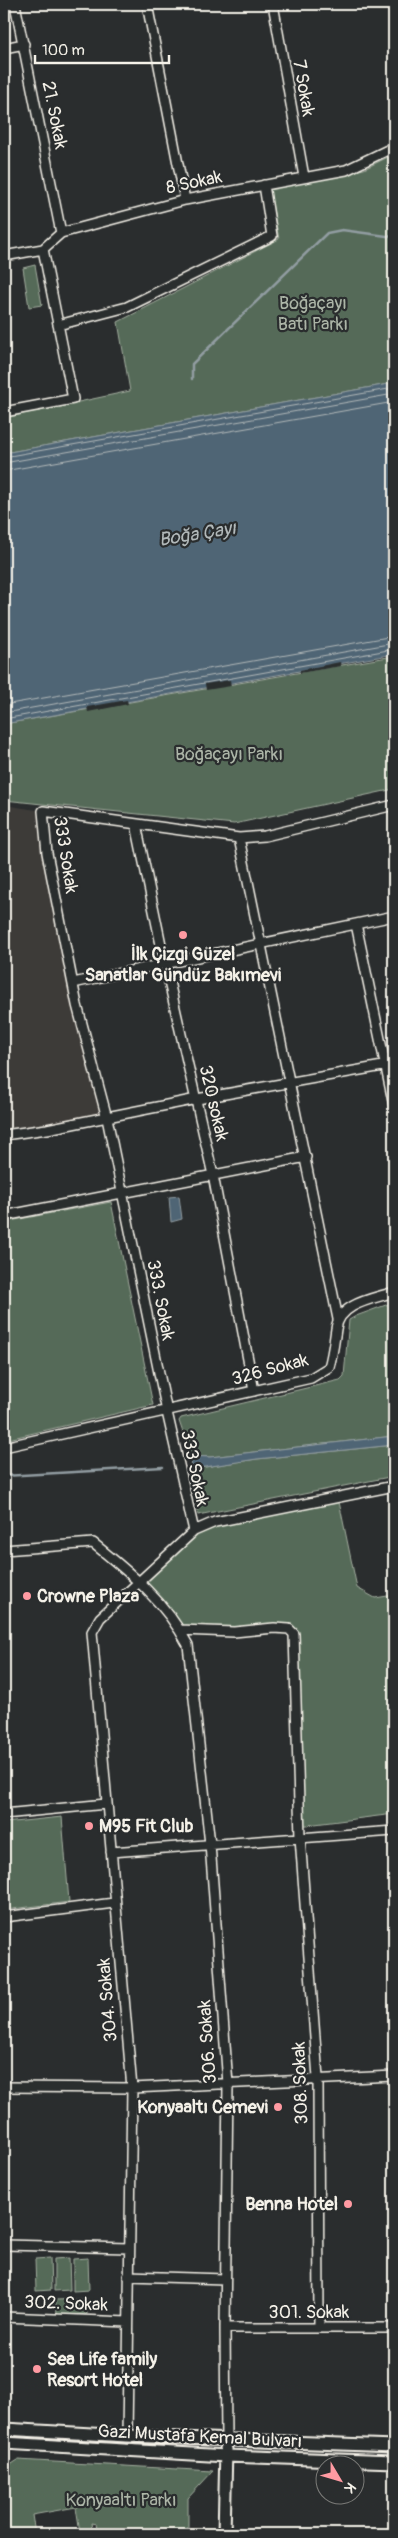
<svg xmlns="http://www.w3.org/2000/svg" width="398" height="2538" font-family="Pangolin,sans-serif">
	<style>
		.built { fill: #3e3b39 }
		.green { fill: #556b58; stroke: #a4aea0 }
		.water { fill: #506574; stroke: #929da2 }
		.pier { fill: #2a2d2e }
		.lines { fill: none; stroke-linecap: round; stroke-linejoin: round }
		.shore { stroke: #b2b9ba; stroke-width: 1 }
		.stream { stroke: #929da2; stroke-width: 2.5 }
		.minor-casing { stroke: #f4f1e8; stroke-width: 12 }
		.major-casing { stroke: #f4f1e8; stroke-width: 15 }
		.minor { stroke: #2a2d2e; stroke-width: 9 }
		.major { stroke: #2a2d2e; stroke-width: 11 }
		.poi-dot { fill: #ff9aa2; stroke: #2a2d2e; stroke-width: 2 }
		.labels { text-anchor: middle; stroke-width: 4.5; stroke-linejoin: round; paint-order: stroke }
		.street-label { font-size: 18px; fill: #f4f1e8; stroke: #2a2d2e }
		.park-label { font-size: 18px; fill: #acb5a7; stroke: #2a2d2e }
		.poi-label { font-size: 18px; font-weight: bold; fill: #f4f1e8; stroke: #2a2d2e; text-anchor: start }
		.water-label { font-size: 19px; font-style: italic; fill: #b2b9ba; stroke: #2a2d2e }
	</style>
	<rect width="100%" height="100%" fill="#2a2d2e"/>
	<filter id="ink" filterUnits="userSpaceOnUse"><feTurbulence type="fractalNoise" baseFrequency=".02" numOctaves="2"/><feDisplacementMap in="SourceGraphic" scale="10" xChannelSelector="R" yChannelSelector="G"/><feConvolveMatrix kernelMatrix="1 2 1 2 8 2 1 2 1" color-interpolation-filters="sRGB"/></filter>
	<g filter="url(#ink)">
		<path class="built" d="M 4,805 L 43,811 L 77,1005 L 107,1118 L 4,1135 Z"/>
		<path class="green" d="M 394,154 L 394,383 L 4,453 L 4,418 L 130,391 L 118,322 L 279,239 L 269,189 L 364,169 Z
			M 35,265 L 42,305 L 29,307 L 23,268 Z
			M 394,656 L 394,789 L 234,824 L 4,800 L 4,724 Z
			M 111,1202 L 153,1405 L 4,1440 L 4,1222 Z
			M 394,1302 L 394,1436 L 210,1457 L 191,1456 L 179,1421 L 181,1418 L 340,1380 L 344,1376 L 349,1320 L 356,1316 Z
			M 394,1445 L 394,1476 L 198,1515 L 191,1477 L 192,1469 L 257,1459 Z
			M 338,1497 L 357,1588 L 375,1598 L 394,1595 L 394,1814 L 299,1826 L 293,1634 L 289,1629 L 180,1630 L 140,1581 L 194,1531 Z
			M 62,1817 L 69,1902 L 4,1910 L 4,1823 Z
			M 50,2258 L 51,2290 L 36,2291 L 35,2259 Z
			M 69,2258 L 70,2290 L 54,2291 L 54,2259 Z
			M 88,2258 L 89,2290 L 73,2291 L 73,2259 Z
			M 87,2299 L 87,2314 L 56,2315 L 55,2300 Z
			M 18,2460 L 213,2471 L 188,2498 L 188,2534 L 98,2534 L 96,2524 L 91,2523 L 93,2534 L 67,2534 L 80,2532 L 76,2507 L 32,2515 L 35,2534 L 4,2534 L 4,2469 Z"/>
		<path class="water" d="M 394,383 L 394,654 L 4,724 L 4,453 Z
			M 179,1196 L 182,1219 L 171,1222 L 169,1197 Z
			M 394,1436 L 394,1445 L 257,1459 L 192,1469 L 191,1456 L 210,1457 Z"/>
		<path class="pier" d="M 340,662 L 341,666 L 300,673 L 300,670 Z
			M 230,680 L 231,686 L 206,690 L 205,684 Z
			M 127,700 L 128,704 L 88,712 L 87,707 Z"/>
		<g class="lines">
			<path class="shore" d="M 4,457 L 394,388
				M 4,463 L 394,394
				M 4,471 L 394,402
				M 4,705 L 394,636
				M 4,713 L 394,643
				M 4,719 L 394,649"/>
			<path class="stream" d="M 192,379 L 192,364 L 327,233 L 342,230 L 394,237
				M 4,1476 L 163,1467"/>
			<defs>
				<path id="minor" d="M 15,4 L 61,233
					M 147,4 L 185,200
					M 273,4 L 304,177
					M 4,48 L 24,44
					M 4,256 L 43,249 L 61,233 L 185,200 L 346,170 L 394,147
					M 58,325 L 127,307 L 272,236 L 264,185
					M 4,412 L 73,399 L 43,249
					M 136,824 L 165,964 L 213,1175 L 254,1391
					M 239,838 L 338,1319
					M 356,924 L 394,1106
					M 73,983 L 394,916
					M 4,1135 L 47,1129 L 197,1099 L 394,1064
					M 4,1216 L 306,1157
					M 4,1447 L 311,1378 L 329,1367 C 333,1353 334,1342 336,1329 C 339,1303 373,1299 394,1292
					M 194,1531 L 167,1412 L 107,1118 L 77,1005 L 47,853 L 43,811 L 239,838 L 265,836 L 394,805
					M 4,1550 L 93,1543 C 129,1572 166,1602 188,1645 L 210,1844 L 228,2084 L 225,2328 L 226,2439
					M 180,1630 L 234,1632 L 274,1628 L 289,1629 L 294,1634 L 300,1837 L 318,2078 L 319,2328
					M 4,1814 L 106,1804
					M 111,1852 L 394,1831
					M 4,1917 L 114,1903
					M 4,2087 L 132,2088 L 394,2076
					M 4,2245 L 129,2248
					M 128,2276 L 225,2279
					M 4,2317 L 128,2322
					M 225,2328 L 394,2328
					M 127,2436 L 132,2088 L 92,1632 L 100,1618 L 194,1531 L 215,1522 L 394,1486"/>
				<path id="major" d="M 4,2429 L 127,2436 L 394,2446
					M 4,2443 L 226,2456 L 394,2462
					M 224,2534 L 226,2449"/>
			</defs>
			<use href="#minor" class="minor-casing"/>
			<use href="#major" class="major-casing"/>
			<use href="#minor" class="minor"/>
			<use href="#major" class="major"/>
		</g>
	</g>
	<g class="poi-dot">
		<circle cx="183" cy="935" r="5"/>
		<circle cx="27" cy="1596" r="5"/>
		<circle cx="89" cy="1826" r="5"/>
		<circle cx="278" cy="2107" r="5"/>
		<circle cx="348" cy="2204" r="5"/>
		<circle cx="37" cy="2369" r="5"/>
	</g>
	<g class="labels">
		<g class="street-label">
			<text transform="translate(304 88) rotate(80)" y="6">7 Sokak</text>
			<text transform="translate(55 115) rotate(79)" y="6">21. Sokak</text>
			<text transform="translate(194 182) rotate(-12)" y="6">8 Sokak</text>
			<text transform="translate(66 855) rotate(81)" y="6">333 Sokak</text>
			<text transform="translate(214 1103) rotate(77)" y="6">320 sokak</text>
			<text transform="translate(161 1300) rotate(79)" y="6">333. Sokak</text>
			<text transform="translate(270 1369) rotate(-15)" y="6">326 Sokak</text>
			<text transform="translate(195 1468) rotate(78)" y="6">333 Sokak</text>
			<text transform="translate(107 2000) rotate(-95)" y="6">304. Sokak</text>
			<text transform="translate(207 2042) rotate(-94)" y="6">306. Sokak</text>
			<text transform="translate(300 2083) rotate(-92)" y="6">308. Sokak</text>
			<text transform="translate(66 2303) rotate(2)" y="6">302. Sokak</text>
			<text x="309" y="2318">301. Sokak</text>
			<text transform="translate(200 2436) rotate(3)" y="6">Gazi Mustafa Kemal Bulvarı</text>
		</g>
		<g class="park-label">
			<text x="313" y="309">Boğaçayı<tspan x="313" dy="21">Batı Parkı</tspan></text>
			<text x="229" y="760">Boğaçayı Parkı</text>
			<text x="121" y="2506">Konyaaltı Parkı</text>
		</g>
		<g class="poi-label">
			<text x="183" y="960" text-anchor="middle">İlk Çizgi Güzel<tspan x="183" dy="21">Sanatlar Gündüz Bakımevi</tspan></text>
			<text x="37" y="1602">Crowne Plaza</text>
			<text x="99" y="1832">M95 Fit Club</text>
			<text x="268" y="2113" text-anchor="end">Konyaaltı Cemevi</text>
			<text x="338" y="2210" text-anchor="end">Benna Hotel</text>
			<text x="47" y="2365">Sea Life family<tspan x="47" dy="21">Resort Hotel</tspan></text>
		</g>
		<g class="water-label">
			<text transform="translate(197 533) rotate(-9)" y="7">Boğa Çayı</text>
		</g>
	</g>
	<rect width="398" height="2538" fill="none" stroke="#2a2d2e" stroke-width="20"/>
	<rect x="10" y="10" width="378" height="2518" fill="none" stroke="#f4f1e8" stroke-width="2" filter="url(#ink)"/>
	<g transform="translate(340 2480) rotate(128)"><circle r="24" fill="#2a2d2e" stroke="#7b7b78"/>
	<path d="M0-4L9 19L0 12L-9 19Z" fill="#ff9aa2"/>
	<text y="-8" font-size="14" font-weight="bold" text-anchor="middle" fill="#f4f1e8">K</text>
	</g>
	<path d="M35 55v8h134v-8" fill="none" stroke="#f4f1e8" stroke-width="2.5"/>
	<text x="42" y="55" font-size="15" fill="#f4f1e8" stroke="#2a2d2e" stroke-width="4" paint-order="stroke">100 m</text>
</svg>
